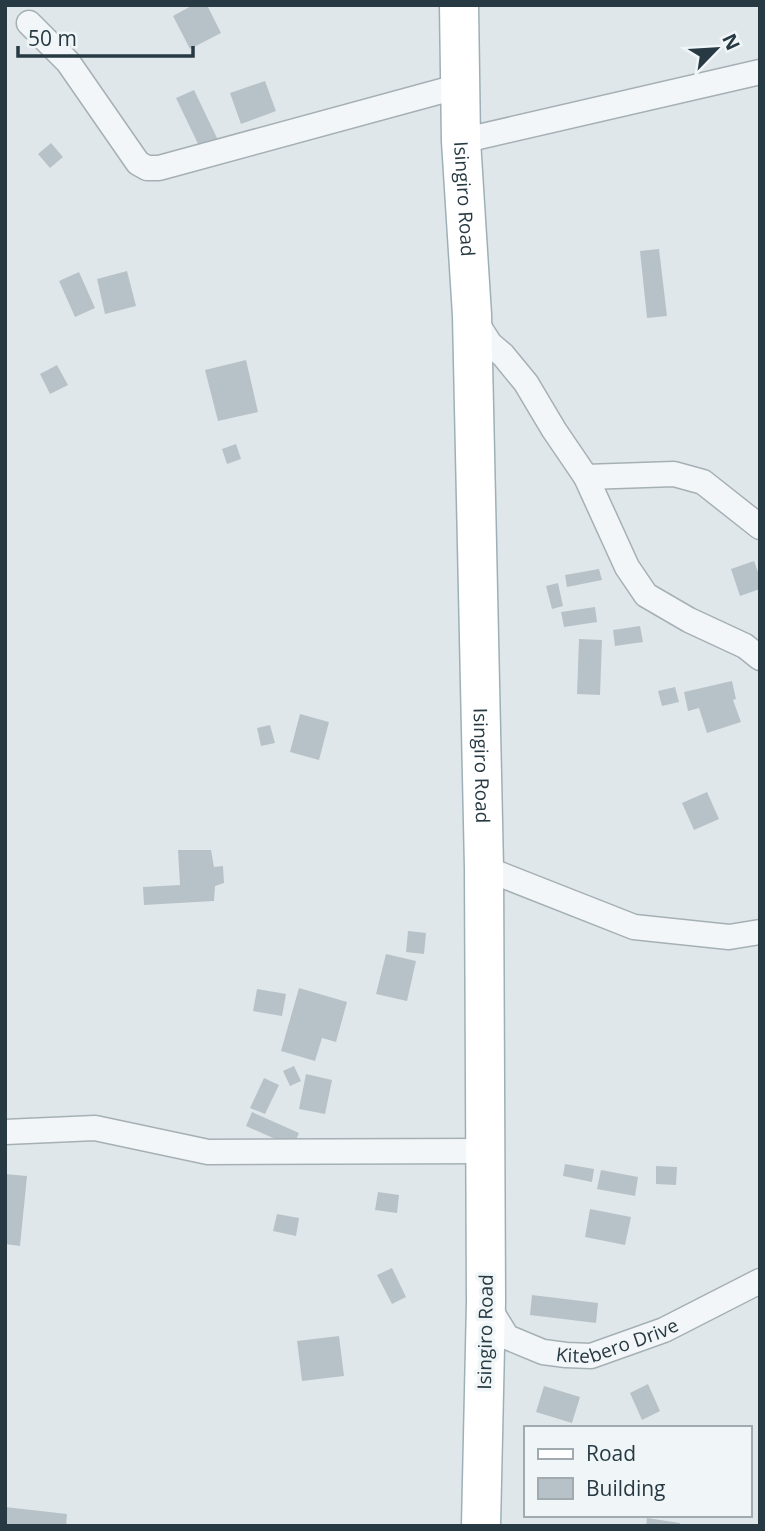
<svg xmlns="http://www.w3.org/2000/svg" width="765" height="1531" font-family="'Open Sans',sans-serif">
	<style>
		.building { fill: #b7c2c8 }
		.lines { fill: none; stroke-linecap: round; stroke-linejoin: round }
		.minor-casing { stroke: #a5b0b5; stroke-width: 27 }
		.primary-casing { stroke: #9eb0b7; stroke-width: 41 }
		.minor { stroke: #f3f6f8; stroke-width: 24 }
		.primary { stroke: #fff; stroke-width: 38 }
		.labels { text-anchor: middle; stroke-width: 7; stroke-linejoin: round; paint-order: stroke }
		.street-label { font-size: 19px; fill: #273a43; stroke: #f0f5f7 }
	</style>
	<rect width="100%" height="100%" fill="#e0e7ea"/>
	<path class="building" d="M 193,5 L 207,5 L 221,33 L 190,49 L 173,16 Z
		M 265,81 L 276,111 L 241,124 L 230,93 Z
		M 194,90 L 218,140 L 200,148 L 176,98 Z
		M 51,143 L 63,157 L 50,168 L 38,154 Z
		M 659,249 L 667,316 L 647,318 L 640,251 Z
		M 127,271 L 136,306 L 105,314 L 97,279 Z
		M 79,272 L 95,308 L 75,317 L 59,281 Z
		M 246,360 L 258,412 L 218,421 L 205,370 Z
		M 57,365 L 68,385 L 50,394 L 40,374 Z
		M 236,444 L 241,459 L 227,464 L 222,449 Z
		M 754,561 L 760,578 L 760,589 L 740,596 L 731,569 Z
		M 599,569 L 602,580 L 567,587 L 565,575 Z
		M 558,583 L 563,606 L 552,609 L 546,586 Z
		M 595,607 L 597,622 L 564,627 L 561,612 Z
		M 640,626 L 643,642 L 615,646 L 613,630 Z
		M 579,639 L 602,640 L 600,695 L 577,694 Z
		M 732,681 L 736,699 L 733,700 L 741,722 L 707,733 L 699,708 L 688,711 L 684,692 Z
		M 675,687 L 679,702 L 662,706 L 658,691 Z
		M 300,714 L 329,722 L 319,760 L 290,752 Z
		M 270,725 L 275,743 L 261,746 L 257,728 Z
		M 707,792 L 719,819 L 694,830 L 682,803 Z
		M 178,850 L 211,850 L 214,867 L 223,866 L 224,883 L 215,886 L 214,901 L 144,905 L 143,887 L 180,885 Z
		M 408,931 L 426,933 L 424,954 L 406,952 Z
		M 386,954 L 416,961 L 407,1001 L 376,994 Z
		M 299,988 L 347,1002 L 336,1042 L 322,1038 L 315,1061 L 281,1051 Z
		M 257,989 L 286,994 L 282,1016 L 253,1011 Z
		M 294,1066 L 301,1081 L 290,1086 L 283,1071 Z
		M 306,1074 L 332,1080 L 325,1114 L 299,1109 Z
		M 264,1078 L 279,1085 L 265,1114 L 250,1108 Z
		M 252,1112 L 299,1133 L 293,1147 L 246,1126 Z
		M 565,1164 L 594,1169 L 592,1182 L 563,1176 Z
		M 656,1166 L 677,1167 L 676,1185 L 656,1184 Z
		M 601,1170 L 638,1177 L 635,1196 L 597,1189 Z
		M 5,1174 L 27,1176 L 20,1246 L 5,1244 Z
		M 378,1192 L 399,1195 L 397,1213 L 375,1210 Z
		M 590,1209 L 631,1217 L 625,1245 L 585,1237 Z
		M 277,1214 L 299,1218 L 296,1236 L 273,1231 Z
		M 392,1268 L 406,1297 L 392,1304 L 377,1275 Z
		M 532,1295 L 598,1303 L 596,1323 L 530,1315 Z
		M 339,1336 L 344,1376 L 302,1381 L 297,1341 Z
		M 648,1384 L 660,1411 L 642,1420 L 630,1393 Z
		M 544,1386 L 580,1397 L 572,1423 L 536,1412 Z
		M 5,1507 L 67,1514 L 66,1526 L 5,1526 Z
		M 647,1518 L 680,1523 L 679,1526 L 646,1526 Z"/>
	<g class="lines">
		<defs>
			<g id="minor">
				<path d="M 29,23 L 68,62 L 138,163 L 147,168 L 159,168 L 460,86"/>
				<path d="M 461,141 L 760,72"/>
				<path d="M 474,319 L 490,344 L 503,355 L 526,383 L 554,430 L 586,477 L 627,567 L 646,595 L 689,620 L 745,646 L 760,658"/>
				<path d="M 586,477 L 674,474 L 703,482 L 760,527"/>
				<path d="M 484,868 L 634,927 L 729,937 L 760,932"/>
				<path d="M 5,1132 L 95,1128 L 208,1152 L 486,1151"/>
				<path id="s1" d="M 488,1306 L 507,1337 L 543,1352 L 566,1355 L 591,1356 L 664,1330 L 760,1281"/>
			</g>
			<g id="primary">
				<path id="s2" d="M 459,5 L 461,141 L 472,315 L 484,868 L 486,1302 L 481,1526"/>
			</g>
		</defs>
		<use href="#minor" class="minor-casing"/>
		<use href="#primary" class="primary-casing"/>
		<use href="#minor" class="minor"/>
		<use href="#primary" class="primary"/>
	</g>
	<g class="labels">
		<g class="street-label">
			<text dy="7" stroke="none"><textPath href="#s2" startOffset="194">Isingiro Road</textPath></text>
			<text dy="7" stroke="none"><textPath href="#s2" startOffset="761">Isingiro Road</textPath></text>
			<text transform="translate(485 1332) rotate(-89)" y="7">Isingiro Road</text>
			<text dy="7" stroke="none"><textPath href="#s1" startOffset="152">Kitebero Drive</textPath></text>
		</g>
	</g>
	<rect width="765" height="1531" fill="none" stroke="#273a43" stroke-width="14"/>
	<rect x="524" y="1426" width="228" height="91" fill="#f0f5f7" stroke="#a0aaaf" stroke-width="2"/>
	<rect x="538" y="1449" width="35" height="10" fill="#ffffff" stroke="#a0aaaf" stroke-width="2"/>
	<text x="586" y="1461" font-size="21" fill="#273a43">Road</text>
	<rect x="538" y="1478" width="35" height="21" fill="#b7c2c8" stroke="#a0aaaf" stroke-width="2"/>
	<text x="586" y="1496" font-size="21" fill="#273a43">Building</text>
	<g transform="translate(716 49) rotate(65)" stroke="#f0f5f7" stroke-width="5" paint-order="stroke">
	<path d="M0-5L12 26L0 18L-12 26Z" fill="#273a43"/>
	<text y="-10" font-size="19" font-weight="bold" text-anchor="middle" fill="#273a43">N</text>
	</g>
	<path d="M18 46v10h175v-10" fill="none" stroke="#273a43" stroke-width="3.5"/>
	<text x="28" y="46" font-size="21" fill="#273a43" stroke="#f0f5f7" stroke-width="5" paint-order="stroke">50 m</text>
</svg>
